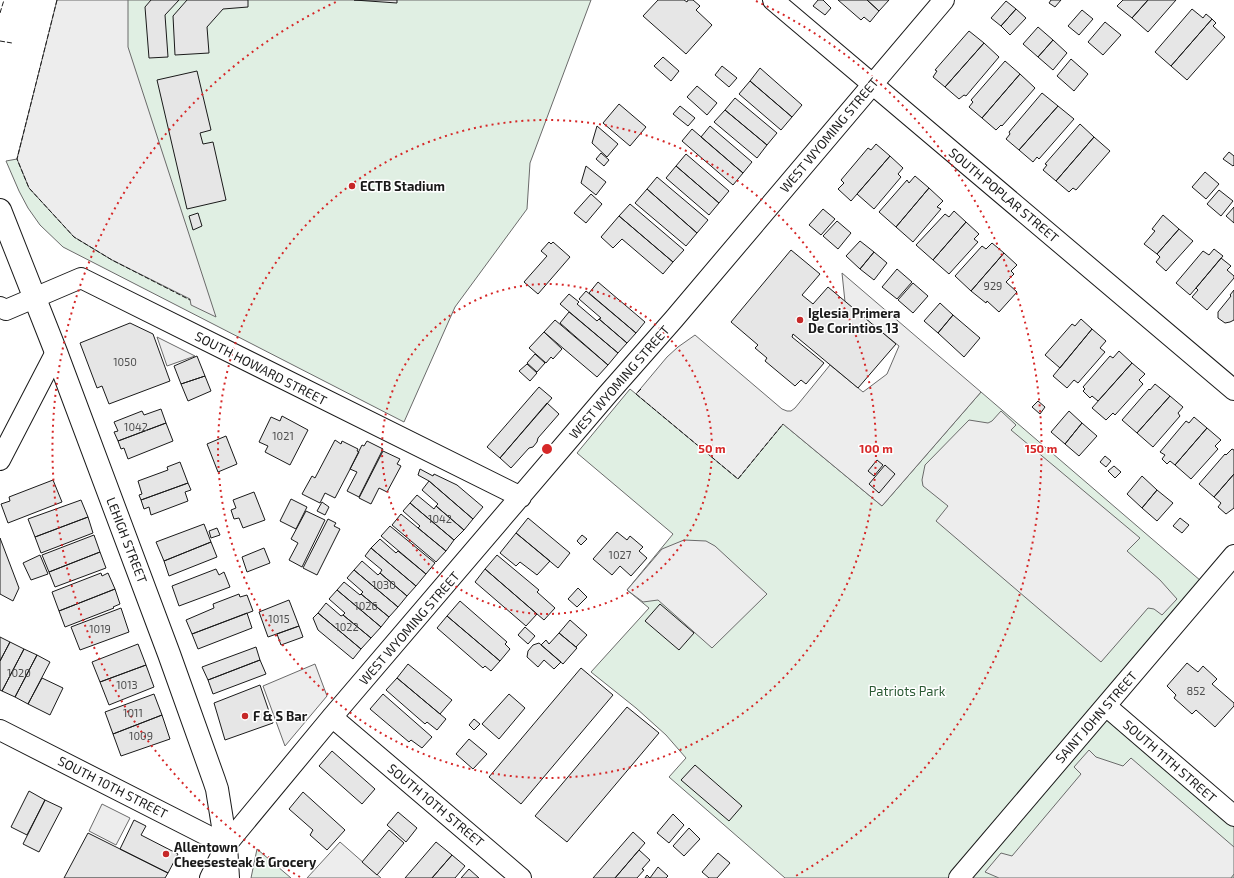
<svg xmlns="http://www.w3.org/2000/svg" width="1234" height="878" font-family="'Exo 2',sans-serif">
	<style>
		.green { fill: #e0efe3; stroke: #6a6a6a }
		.parking { fill: #ededed; stroke: #6a6a6a }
		.building { fill: #e6e6e6; stroke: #1a1a1a }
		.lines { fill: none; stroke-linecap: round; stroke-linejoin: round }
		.minor-casing { stroke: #1a1a1a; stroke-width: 22 }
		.primary-casing { stroke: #1a1a1a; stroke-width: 24 }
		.minor { stroke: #fff; stroke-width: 20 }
		.primary { stroke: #fff; stroke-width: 22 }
		.fence { stroke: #1a1a1a; stroke-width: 1; stroke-dasharray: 5 2; stroke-linecap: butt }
		.ring { fill: none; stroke: #d62828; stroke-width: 2; stroke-dasharray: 2 4 }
		.poi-dot { fill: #c62828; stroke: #fff; stroke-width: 1.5 }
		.labels { text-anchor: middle; stroke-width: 3; stroke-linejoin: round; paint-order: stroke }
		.number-label { font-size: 11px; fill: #4d4d4d }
		.street-label { font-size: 13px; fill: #1a1a1a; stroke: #fff }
		.poi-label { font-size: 13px; font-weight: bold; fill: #1a1a1a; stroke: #fff; text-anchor: start }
		.park-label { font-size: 13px; fill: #2b5a34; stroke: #fff }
		.centre { fill: #d62828; stroke: #fff; stroke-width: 2 }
		.ring-label { font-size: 12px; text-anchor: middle; font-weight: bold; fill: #d62828; stroke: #fff; stroke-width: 3; stroke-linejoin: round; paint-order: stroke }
	</style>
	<rect width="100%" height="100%" fill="#fff"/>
	<path class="green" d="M 58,0 L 591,0 L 530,163 L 527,209 L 455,307 L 404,422 L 63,247 L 40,225 L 28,208 L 19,191 L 6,161 L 17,159 Z
		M 630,389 L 738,478 L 783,424 L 882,506 L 981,392 L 1201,581 L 1094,704 L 1234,827 L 1234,878 L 785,878 L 669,777 L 686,758 L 666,735 L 636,708 L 591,672 L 649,608 L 627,590 L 673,534 L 577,453 Z
		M 257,849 L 291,878 L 251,878 Z"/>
	<path class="parking" d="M 57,0 L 128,0 L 128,47 L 216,317 L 191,305 L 190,299 L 112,260 L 74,237 L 29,188 L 17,159 Z
		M 842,273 L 981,392 L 882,506 L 783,424 L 738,479 L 636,394 L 667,357 L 678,347 L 695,335 L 782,409 L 787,411 L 791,411 L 795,408 L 830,365 L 863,392 L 887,374 L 899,346 L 845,302 Z
		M 157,337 L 195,356 L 167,366 Z
		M 1001,411 L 1016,425 L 1011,430 L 1140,538 L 1127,551 L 1160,580 L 1177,599 L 1162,615 L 1154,609 L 1148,608 L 1101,662 L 936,521 L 948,506 L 923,486 L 922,480 L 925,465 L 969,420 L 988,423 L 992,421 Z
		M 684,540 L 706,541 L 715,546 L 767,594 L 712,648 L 658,600 L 643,602 L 627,590 L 662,549 Z
		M 315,664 L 327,696 L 285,746 L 263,686 Z
		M 1089,750 L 1096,757 L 1123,766 L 1131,758 L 1234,847 L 1234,874 L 1231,878 L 999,878 L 985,872 L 1001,853 L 1012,856 L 1081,774 L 1074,767 Z
		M 102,804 L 130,818 L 116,845 L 89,831 Z
		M 340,842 L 381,878 L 307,878 Z"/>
	<path class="building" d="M 151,0 L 179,0 L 165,15 L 168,57 L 149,58 L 145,7 Z
		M 187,0 L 248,0 L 248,7 L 223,9 L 207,27 L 209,53 L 175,55 L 173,16 Z
		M 354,0 L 397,0 L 397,3 Z
		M 658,0 L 684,0 L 687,2 L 688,0 L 693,0 L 700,6 L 696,10 L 712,25 L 686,54 L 643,16 Z
		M 818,0 L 823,0 L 831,8 L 825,15 L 813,6 Z
		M 838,0 L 867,0 L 879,11 L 870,22 L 864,17 L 861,20 Z
		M 867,0 L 889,0 L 879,11 Z
		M 1051,0 L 1061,0 L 1055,7 L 1049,3 Z
		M 1123,0 L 1148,0 L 1132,18 L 1117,6 Z
		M 1148,0 L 1176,0 L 1148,32 L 1132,18 Z
		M 1006,1 L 1016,9 L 1001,26 L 991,18 Z
		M 1016,9 L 1026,18 L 1010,35 L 1001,26 Z
		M 1192,9 L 1203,18 L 1206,14 L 1212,19 L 1171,66 L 1155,52 Z
		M 1082,10 L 1093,19 L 1079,35 L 1068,26 Z
		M 1212,19 L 1216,23 L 1213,26 L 1225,37 L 1187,80 L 1171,66 Z
		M 1105,22 L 1121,35 L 1103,55 L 1088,42 Z
		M 1038,27 L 1053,40 L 1038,57 L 1023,44 Z
		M 969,31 L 984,43 L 945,87 L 933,77 L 937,71 L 935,70 Z
		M 1053,40 L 1067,53 L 1053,70 L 1038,57 Z
		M 984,43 L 999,57 L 966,96 L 964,95 L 959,99 L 945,87 Z
		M 663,57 L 679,71 L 671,81 L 654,66 Z
		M 1071,59 L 1088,74 L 1074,91 L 1057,76 Z
		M 1005,61 L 1020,74 L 982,118 L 969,107 L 973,102 L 971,100 Z
		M 722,66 L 737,78 L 729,87 L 715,75 Z
		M 760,68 L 802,105 L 792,117 L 750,81 Z
		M 197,71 L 211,130 L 200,133 L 203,144 L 213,142 L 226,200 L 187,209 L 157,80 Z
		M 1020,74 L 1035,88 L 1002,126 L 1001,125 L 996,130 L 982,118 Z
		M 750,81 L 792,117 L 781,130 L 739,94 Z
		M 697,86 L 717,103 L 707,115 L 687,97 Z
		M 1042,93 L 1058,106 L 1019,150 L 1006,139 L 1010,134 L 1009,132 Z
		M 735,98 L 777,133 L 767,145 L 725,110 Z
		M 619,104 L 646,127 L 630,146 L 603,123 Z
		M 680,106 L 695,118 L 688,126 L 673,114 Z
		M 1058,106 L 1074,119 L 1039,159 L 1037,157 L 1033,162 L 1019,150 Z
		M 725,110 L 767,145 L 757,158 L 714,122 Z
		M 1080,124 L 1094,137 L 1056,181 L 1043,170 L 1047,165 L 1045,164 Z
		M 597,126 L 618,144 L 607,157 L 592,143 Z
		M 710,126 L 752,162 L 743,173 L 701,137 Z
		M 692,129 L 743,173 L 733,185 L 682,141 Z
		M 1094,137 L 1110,151 L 1076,190 L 1073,188 L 1069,192 L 1056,181 Z
		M 876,144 L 890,156 L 851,201 L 838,189 L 844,183 L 841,180 L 868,148 L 871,150 Z
		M 1229,152 L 1234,156 L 1234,165 L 1233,166 L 1223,159 Z
		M 601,153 L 609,160 L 604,166 L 596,159 Z
		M 686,154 L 729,191 L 719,203 L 676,166 Z
		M 890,156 L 903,168 L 898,174 L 901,177 L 874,209 L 857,194 Z
		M 586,166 L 606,182 L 596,195 L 581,183 Z
		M 676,166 L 719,203 L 709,215 L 666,178 Z
		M 1205,172 L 1219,184 L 1206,199 L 1192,187 Z
		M 915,176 L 929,188 L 896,227 L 879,212 L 907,180 L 909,183 Z
		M 657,177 L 708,220 L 697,233 L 647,189 Z
		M 929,188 L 943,201 L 937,207 L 941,209 L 913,242 L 896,227 Z
		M 647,189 L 697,233 L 686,246 L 635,203 Z
		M 1219,190 L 1233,201 L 1221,216 L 1207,204 Z
		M 591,194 L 602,204 L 586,223 L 574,213 Z
		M 630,204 L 684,250 L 673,262 L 619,216 Z
		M 1234,207 L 1234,223 L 1226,216 Z
		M 823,209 L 835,219 L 821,235 L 809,225 Z
		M 954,211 L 966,222 L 933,260 L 916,245 L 945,214 L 949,217 Z
		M 198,213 L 202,226 L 193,230 L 189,216 Z
		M 1163,215 L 1179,229 L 1157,254 L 1144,244 L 1155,231 L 1152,229 Z
		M 619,216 L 673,262 L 663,274 L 622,239 L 613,248 L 601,237 Z
		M 837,221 L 851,233 L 838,249 L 823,236 Z
		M 966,222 L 979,234 L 974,239 L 978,242 L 949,274 L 933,260 Z
		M 1179,229 L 1193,241 L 1166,271 L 1156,262 L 1160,257 L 1157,254 Z
		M 860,241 L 874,252 L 860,269 L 846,256 Z
		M 549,242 L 551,244 L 553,242 L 570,257 L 538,294 L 524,282 L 547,256 L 541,251 Z
		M 992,243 L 1004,253 L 971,291 L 955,276 L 982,246 L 986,249 Z
		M 1214,249 L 1223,256 L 1190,295 L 1176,283 L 1203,251 L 1209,255 Z
		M 791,250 L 820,274 L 802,295 L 813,304 L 828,287 L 896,344 L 858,388 L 793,334 L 792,337 L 824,363 L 806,384 L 801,380 L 795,386 L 765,361 L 767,358 L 755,348 L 758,345 L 731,322 Z
		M 874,252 L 887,263 L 874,280 L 860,269 Z
		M 1004,253 L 1017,265 L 1011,271 L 1014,274 L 1006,282 L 1017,292 L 999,312 L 987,301 L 986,303 L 971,291 Z
		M 1221,258 L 1231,266 L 1227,270 L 1234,276 L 1234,278 L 1207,310 L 1192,297 L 1198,290 L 1196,288 Z
		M 897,269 L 912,282 L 897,299 L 882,287 Z
		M 598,282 L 645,322 L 636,333 L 589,293 Z
		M 913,283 L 928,296 L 913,313 L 898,300 Z
		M 1234,290 L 1234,320 L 1230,322 L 1225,323 L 1218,318 L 1218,312 L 1231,296 L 1230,295 Z
		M 586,291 L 636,333 L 627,343 L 599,319 L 601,318 L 579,299 Z
		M 569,294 L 579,302 L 577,304 L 597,321 L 599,319 L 627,343 L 618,353 L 560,304 Z
		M 940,303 L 953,315 L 938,333 L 924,321 Z
		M 569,312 L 618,353 L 608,365 L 560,323 Z
		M 953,315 L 980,338 L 964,357 L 938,333 Z
		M 1081,319 L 1092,329 L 1060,368 L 1045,355 L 1072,324 L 1075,326 Z
		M 555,320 L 608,365 L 597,377 L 544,332 Z
		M 130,323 L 153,334 L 170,381 L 109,404 L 102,386 L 97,388 L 80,343 Z
		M 1092,329 L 1106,341 L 1100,348 L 1105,352 L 1078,383 L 1074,380 L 1067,388 L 1053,376 Z
		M 544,332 L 562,349 L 553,359 L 551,357 L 546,363 L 529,348 Z
		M 1119,351 L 1132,363 L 1098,401 L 1092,396 L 1090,398 L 1083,391 L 1085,389 L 1083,387 L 1110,356 L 1113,358 Z
		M 535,354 L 545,363 L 537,372 L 527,363 Z
		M 197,356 L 205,376 L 181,384 L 174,366 Z
		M 1132,363 L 1145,374 L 1139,380 L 1143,384 L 1115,415 L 1113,413 L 1106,420 L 1092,408 Z
		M 527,364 L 537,373 L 530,381 L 519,371 Z
		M 205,376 L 211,391 L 188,401 L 181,384 Z
		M 1155,384 L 1170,396 L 1137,433 L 1122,420 L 1149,389 L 1150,390 Z
		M 539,387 L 552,398 L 500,458 L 487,447 Z
		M 1170,396 L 1183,407 L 1178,413 L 1180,416 L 1153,447 L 1137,433 Z
		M 1038,401 L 1045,407 L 1040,414 L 1032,407 Z
		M 547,403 L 559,414 L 538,438 L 537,442 L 533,447 L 529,448 L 511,468 L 500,458 Z
		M 161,409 L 166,423 L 118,441 L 114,432 L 118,431 L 114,422 L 142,411 L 144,415 Z
		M 1069,411 L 1082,423 L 1065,444 L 1051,432 Z
		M 282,416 L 308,430 L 290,465 L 265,452 L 268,446 L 259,442 L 271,417 L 280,421 Z
		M 1194,417 L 1207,428 L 1175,465 L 1170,461 L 1167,464 L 1162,459 L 1165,455 L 1160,452 L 1186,421 L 1189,423 Z
		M 166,423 L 173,441 L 128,459 L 124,448 L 121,449 L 118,441 Z
		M 1082,423 L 1097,436 L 1079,456 L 1065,444 Z
		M 1207,428 L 1221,440 L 1215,446 L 1218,449 L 1191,479 L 1175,465 Z
		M 226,436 L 237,464 L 218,472 L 207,444 Z
		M 335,440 L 341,444 L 342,441 L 358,449 L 357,451 L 359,452 L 335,498 L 325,493 L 320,503 L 302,494 L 312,476 L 315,478 Z
		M 367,441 L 383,449 L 359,497 L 347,491 L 357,472 L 350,469 L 362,445 L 364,446 Z
		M 1232,449 L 1234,450 L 1234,474 L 1214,497 L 1199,484 L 1225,454 L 1226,455 Z
		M 383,451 L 400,459 L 397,464 L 401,466 L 387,492 L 379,488 L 371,504 L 359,498 Z
		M 1105,456 L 1111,461 L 1106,467 L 1100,462 Z
		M 877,460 L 883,465 L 874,476 L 868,471 Z
		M 180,462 L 188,483 L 141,500 L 139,495 L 142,494 L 138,481 L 168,470 L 167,467 Z
		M 885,465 L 895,474 L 879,493 L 869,484 Z
		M 1114,466 L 1121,472 L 1115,478 L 1108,471 Z
		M 420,469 L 433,476 L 434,474 L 457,485 L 483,507 L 473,519 L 429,481 L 418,475 Z
		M 1234,474 L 1234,508 L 1226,514 L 1218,507 L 1221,503 L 1214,497 Z
		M 1142,476 L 1157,490 L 1142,508 L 1127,494 Z
		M 53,480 L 62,502 L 8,523 L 1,504 L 10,501 L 9,497 Z
		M 429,481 L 473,519 L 464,530 L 436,506 L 438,504 L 422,490 Z
		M 188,483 L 191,490 L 185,492 L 188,501 L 151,515 L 149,507 L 144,509 L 141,500 Z
		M 1157,490 L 1173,503 L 1157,521 L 1142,508 Z
		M 254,492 L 265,520 L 243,528 L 239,518 L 234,519 L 231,510 L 236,508 L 233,500 Z
		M 417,495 L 434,509 L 436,506 L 464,530 L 454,540 L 410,503 Z
		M 291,499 L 307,507 L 296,529 L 280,521 Z
		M 81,500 L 88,517 L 35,537 L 28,519 Z
		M 322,502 L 329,507 L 325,515 L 317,511 Z
		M 410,503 L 454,540 L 446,551 L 418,528 L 420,526 L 403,511 Z
		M 306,511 L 325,520 L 302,567 L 289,560 L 298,543 L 291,539 Z
		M 401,514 L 446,551 L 436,562 L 392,525 Z
		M 88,517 L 93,533 L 41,553 L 35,537 Z
		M 528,518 L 570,553 L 558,568 L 516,533 Z
		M 1180,518 L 1189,525 L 1182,533 L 1173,526 Z
		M 328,519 L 336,523 L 334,526 L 340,529 L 317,575 L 303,568 Z
		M 204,524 L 211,542 L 164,561 L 156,542 Z
		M 390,526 L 435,563 L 426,574 L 381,536 Z
		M 217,528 L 220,535 L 211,538 L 209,531 Z
		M 617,532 L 627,540 L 630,536 L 643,547 L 639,551 L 647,558 L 631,576 L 620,566 L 612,575 L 593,559 Z
		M 516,533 L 550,561 L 537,575 L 520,562 L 516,566 L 500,553 Z
		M 94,535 L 100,552 L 49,572 L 42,555 Z
		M 582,535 L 587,539 L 581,545 L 577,541 Z
		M 0,538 L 19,588 L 13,601 L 0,594 Z
		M 380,539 L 396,553 L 398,551 L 426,574 L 416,586 L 371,548 Z
		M 211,542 L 217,557 L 169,576 L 164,561 Z
		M 264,548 L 270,563 L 247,572 L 242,557 Z
		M 371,548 L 416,586 L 407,596 L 380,573 L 382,570 L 365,556 Z
		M 100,552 L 106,568 L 55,587 L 49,572 Z
		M 40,555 L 48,574 L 31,580 L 23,563 Z
		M 497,555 L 539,590 L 537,592 L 555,608 L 544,620 L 485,569 Z
		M 362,561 L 378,575 L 380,573 L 407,596 L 398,607 L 354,570 Z
		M 216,569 L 219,575 L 224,572 L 230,587 L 179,606 L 172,586 Z
		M 485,569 L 537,614 L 526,626 L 475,582 Z
		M 354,570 L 398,607 L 389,617 L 361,594 L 363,592 L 347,578 Z
		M 101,573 L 102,576 L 108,573 L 115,589 L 59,611 L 52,592 Z
		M 344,582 L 360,595 L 361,594 L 389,617 L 381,627 L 337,590 Z
		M 578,588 L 587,597 L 577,607 L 568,599 Z
		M 115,589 L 120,604 L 113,607 L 114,608 L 65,627 L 59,611 Z
		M 337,590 L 381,627 L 371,638 L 343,615 L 345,613 L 329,599 Z
		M 239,594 L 240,597 L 247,595 L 253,611 L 192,634 L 186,620 L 214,608 L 213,604 Z
		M 289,600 L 299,626 L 268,637 L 259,612 Z
		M 460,601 L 507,642 L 505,644 L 510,649 L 500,661 L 447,616 Z
		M 326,603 L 341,616 L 343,615 L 371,638 L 361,649 L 318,613 Z
		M 660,604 L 694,633 L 679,650 L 645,621 Z
		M 121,608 L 129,632 L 80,650 L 71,627 Z
		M 247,613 L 252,628 L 198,649 L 192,634 Z
		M 318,613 L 361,649 L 353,659 L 318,630 L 313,618 Z
		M 447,616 L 500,661 L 491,671 L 485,666 L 483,668 L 437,628 Z
		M 570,620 L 587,635 L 576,647 L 559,633 Z
		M 299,626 L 303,637 L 281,645 L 277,634 Z
		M 525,627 L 535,636 L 528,644 L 518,635 Z
		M 559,633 L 577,648 L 563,664 L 541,645 L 546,640 L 549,644 Z
		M 0,637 L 10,642 L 0,661 Z
		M 10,642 L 24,649 L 2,691 L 0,690 L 0,661 Z
		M 539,643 L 561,662 L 554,669 L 544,660 L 538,667 L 527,657 L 528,651 L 533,645 Z
		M 138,644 L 146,665 L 100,682 L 92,662 Z
		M 256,647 L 260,660 L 208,680 L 202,667 Z
		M 24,649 L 37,655 L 15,697 L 2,691 Z
		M 37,655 L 50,662 L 28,704 L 15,697 Z
		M 260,660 L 266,674 L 213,694 L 208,680 Z
		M 1187,663 L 1198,672 L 1203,666 L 1217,679 L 1212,684 L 1234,703 L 1234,706 L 1215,727 L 1196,710 L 1192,714 L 1174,698 L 1176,695 L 1167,686 Z
		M 408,664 L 452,700 L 440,714 L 397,678 Z
		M 146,665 L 154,687 L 109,705 L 100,682 Z
		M 581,668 L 613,695 L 521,804 L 489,777 Z
		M 42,678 L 63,688 L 50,715 L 28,704 Z
		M 397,678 L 446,719 L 437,730 L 427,722 L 425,724 L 386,690 Z
		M 260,685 L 273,723 L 225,740 L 214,703 Z
		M 154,694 L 162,715 L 113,734 L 105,712 Z
		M 383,694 L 432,737 L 422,748 L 411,740 L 409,742 L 370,709 Z
		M 509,694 L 525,708 L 499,739 L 482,724 Z
		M 627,707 L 659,733 L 567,842 L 535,816 Z
		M 162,715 L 170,739 L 121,756 L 113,734 Z
		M 474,719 L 480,724 L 474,730 L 469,725 Z
		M 469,739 L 487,754 L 473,769 L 456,754 Z
		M 332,751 L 375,789 L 362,804 L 319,766 Z
		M 695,765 L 742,806 L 729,821 L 681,780 Z
		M 29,791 L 45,800 L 27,835 L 11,827 Z
		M 303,792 L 345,830 L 327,850 L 310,835 L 313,830 L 289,809 Z
		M 45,800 L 62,808 L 39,852 L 23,844 Z
		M 398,812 L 417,828 L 406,842 L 387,825 Z
		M 673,814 L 684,825 L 669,843 L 657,833 Z
		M 134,820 L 146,826 L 141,835 L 178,854 L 168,873 L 120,849 Z
		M 689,828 L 700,839 L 684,856 L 673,846 Z
		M 389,830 L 404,843 L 377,875 L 362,862 Z
		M 633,832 L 645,843 L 615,878 L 593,878 Z
		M 88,833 L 168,873 L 165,878 L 64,878 Z
		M 436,842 L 452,855 L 432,878 L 405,878 Z
		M 639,850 L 650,860 L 642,869 L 644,870 L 637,878 L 615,878 Z
		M 718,853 L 730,863 L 717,878 L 709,878 L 702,872 Z
		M 452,855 L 465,866 L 455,878 L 432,878 Z
		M 658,867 L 668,876 L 666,878 L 645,878 L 647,875 L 650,878 Z
		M 469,869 L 479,878 L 461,878 Z"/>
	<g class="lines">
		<defs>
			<path id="minor" d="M 773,0 L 1234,390
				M 0,307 L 6,310 L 81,278 L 521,497
				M 0,460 L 56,352
				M 1106,706 L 1234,816
				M 332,717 L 521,878
				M 0,730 L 226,845
				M 210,878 L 226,845 L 332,717 L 607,395 L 674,319 L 944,0
				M 959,878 L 1234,555"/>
			<path id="primary" d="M 0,210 L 56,352 L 169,654 L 214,780 L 217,789 L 226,845 L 228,878"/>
		</defs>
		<use href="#minor" class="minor-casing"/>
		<use href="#primary" class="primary-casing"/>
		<use href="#minor" class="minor"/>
		<use href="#primary" class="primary"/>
		<path class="fence" d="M 57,0 L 17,159 L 29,188 L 74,237 L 112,260 L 190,300
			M 0,13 L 4,0
			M 0,41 L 12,43
			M 641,389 L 636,394 L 738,479 L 783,424"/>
	</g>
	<g class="ring">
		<circle cx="547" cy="449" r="165"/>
		<circle cx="547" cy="449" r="329"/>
		<path d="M300 877A494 494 0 0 1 338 1M756 1A494 494 0 0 1 794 877"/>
	</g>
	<g class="poi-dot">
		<circle cx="352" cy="186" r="4"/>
		<circle cx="800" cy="320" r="4"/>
		<circle cx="245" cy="716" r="4"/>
		<circle cx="166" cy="854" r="4"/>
	</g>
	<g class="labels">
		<g class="number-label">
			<text x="993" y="290">929</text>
			<text x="125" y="366">1050</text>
			<text x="136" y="431">1042</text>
			<text x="283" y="440">1021</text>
			<text x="440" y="523">1042</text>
			<text x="620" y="559">1027</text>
			<text x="384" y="589">1030</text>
			<text x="366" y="610">1026</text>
			<text x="279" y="623">1015</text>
			<text x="347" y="631">1022</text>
			<text x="100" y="633">1019</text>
			<text x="19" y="677">1020</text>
			<text x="127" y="689">1013</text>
			<text x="1196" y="695">852</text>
			<text x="133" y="717">1011</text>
			<text x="141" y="740">1009</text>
		</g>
		<g class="street-label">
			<text transform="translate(829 135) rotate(-50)" y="5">WEST WYOMING STREET</text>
			<text transform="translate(1004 195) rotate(40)" y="5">SOUTH POPLAR STREET</text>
			<text transform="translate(261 368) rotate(27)" y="5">SOUTH HOWARD STREET</text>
			<text transform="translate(619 382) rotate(-49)" y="5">WEST WYOMING STREET</text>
			<text transform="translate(127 540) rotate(69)" y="5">LEHIGH STREET</text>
			<text transform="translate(409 628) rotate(-49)" y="5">WEST WYOMING STREET</text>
			<text transform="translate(1096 717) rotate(-49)" y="5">SAINT JOHN STREET</text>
			<text transform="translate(1170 761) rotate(41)" y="5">SOUTH 11TH STREET</text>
			<text transform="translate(113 787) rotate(27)" y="5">SOUTH 10TH STREET</text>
			<text transform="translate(436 805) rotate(40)" y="5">SOUTH 10TH STREET</text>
		</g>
		<g class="poi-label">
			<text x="360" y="191">ECTB Stadium</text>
			<text x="808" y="318">Iglesia Primera<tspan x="808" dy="15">De Corintios 13</tspan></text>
			<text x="253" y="721">F &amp; S Bar</text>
			<text x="174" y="852">Allentown<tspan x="174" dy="15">Cheesesteak &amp; Grocery</tspan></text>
		</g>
		<g class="park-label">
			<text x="907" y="696">Patriots Park</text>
		</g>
	</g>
	<circle cx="547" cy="449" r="6" class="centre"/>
	<g class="ring-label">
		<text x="712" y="453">50 m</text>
		<text x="876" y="453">100 m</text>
		<text x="1041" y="453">150 m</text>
	</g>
</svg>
